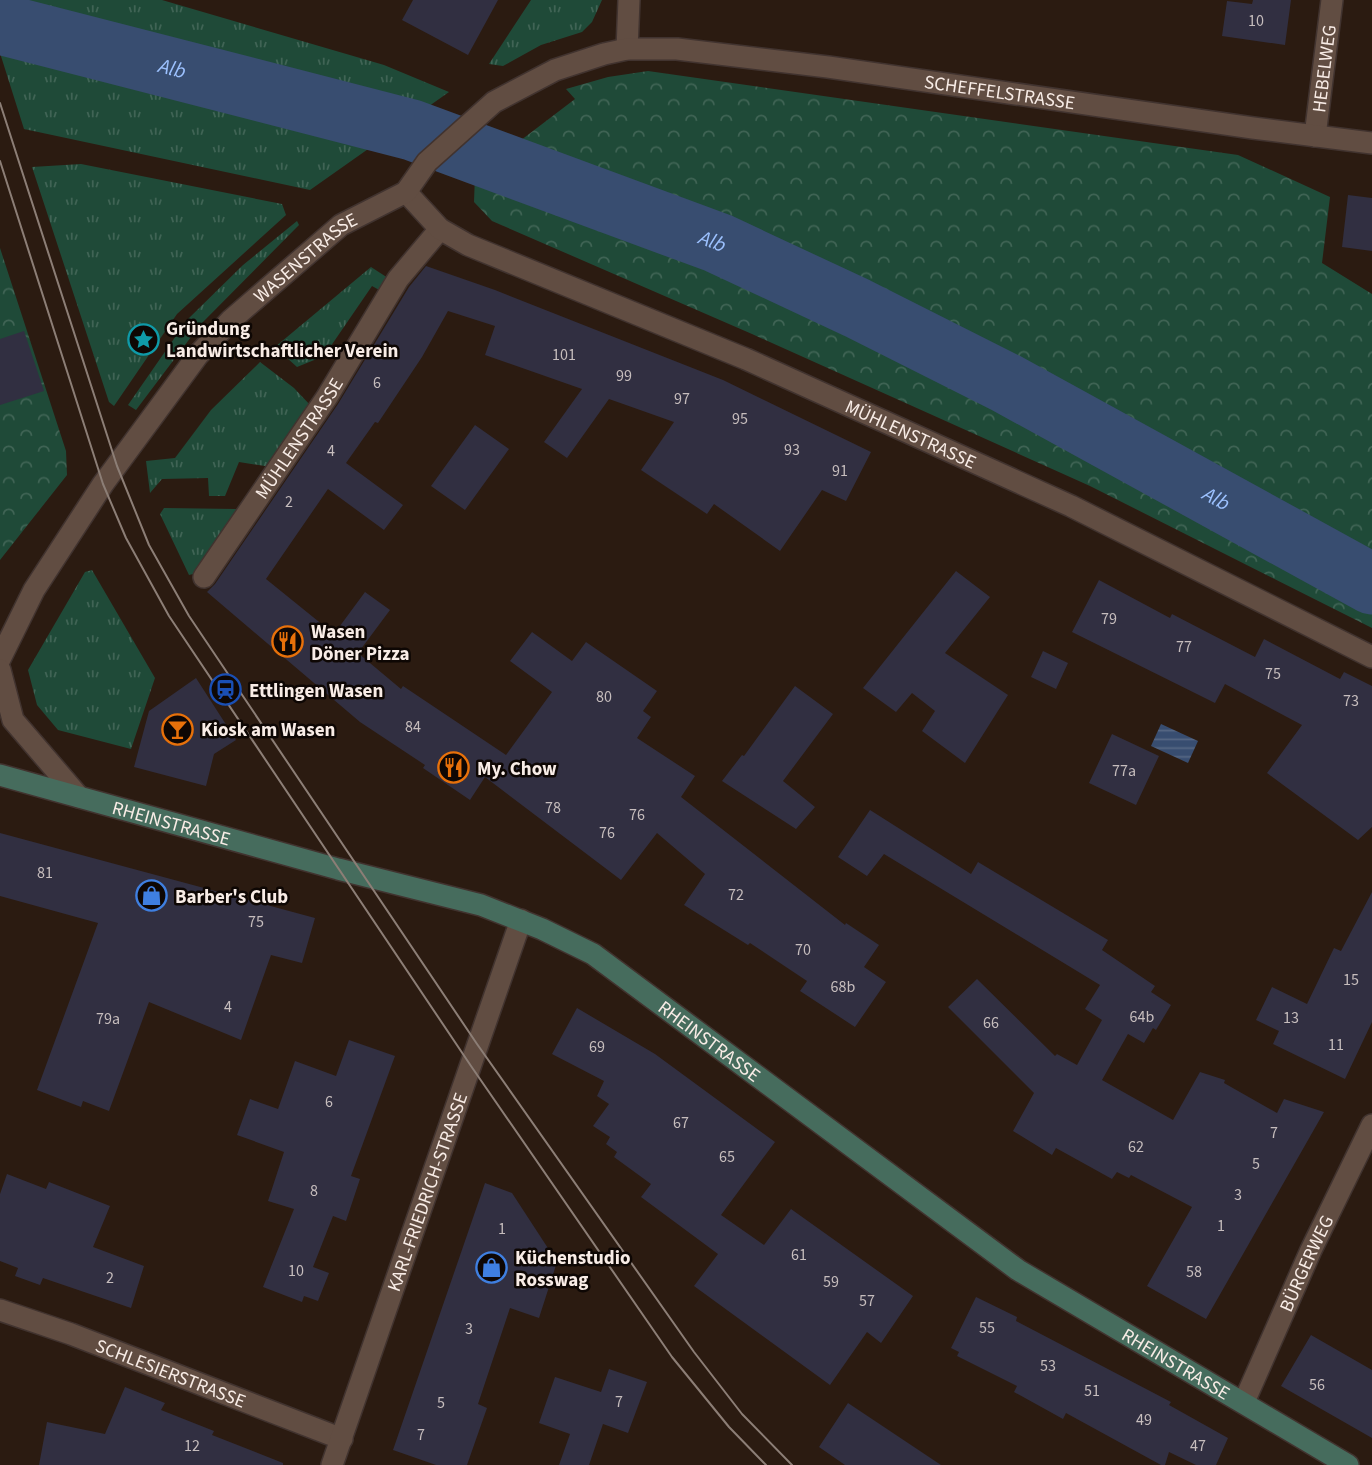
<svg xmlns="http://www.w3.org/2000/svg" width="1372" height="1465" font-family="'Source Sans 3',sans-serif">
	<style>
		.grass { fill: url(#grass-tufts) }
		.park { fill: url(#park-crowns) }
		.water { fill: url(#water-rules) }
		.lines { fill: none; stroke-linecap: round; stroke-linejoin: round }
		.river { stroke: #384d70; stroke-width: 61 }
		.building { fill: #312f41 }
		.pedestrian-casing { stroke: #41332f; stroke-width: 24 }
		.minor-casing { stroke: #41332f; stroke-width: 24 }
		.tertiary-casing { stroke: #41332f; stroke-width: 24 }
		.secondary-casing { stroke: #41332f; stroke-width: 24 }
		.pedestrian { stroke: #614d42; stroke-width: 21 }
		.minor { stroke: #614d42; stroke-width: 21 }
		.tertiary { stroke: #614d42; stroke-width: 21 }
		.secondary { stroke: #466c5d; stroke-width: 21 }
		.tram { stroke: #8c7e76; stroke-width: 2 }
		.labels { text-anchor: middle; stroke-width: 5; stroke-linejoin: round; paint-order: stroke }
		.number-label { font-size: 16px; fill: #c6bdbd }
		.street-label { font-size: 19px; fill: #f8ece6; stroke: #0e0704 }
		.poi-label { font-size: 19px; font-weight: bold; fill: #f8ece6; stroke: #0e0704; text-anchor: start }
		.water-label { font-size: 21px; font-style: italic; fill: #9cc1fe; stroke: #0e0704 }
	</style>
	<defs>
		<pattern id="grass-tufts" width="24" height="20" patternUnits="userSpaceOnUse" patternTransform="scale(1.75)"><rect width="24" height="20" fill="#1f4a38"/><path d="M3 7l-1-3M5 7V3M7 7l1-3M15 17l-1-3M17 17v-4M19 17l1-3" fill="none" stroke="#406455"/></pattern>
		<pattern id="park-crowns" width="20" height="18" patternUnits="userSpaceOnUse" patternTransform="scale(1.75)"><rect width="20" height="18" fill="#1f4a38"/><path d="M2 6a3 3 0 1 1 6 0M12 15a3 3 0 1 1 6 0" fill="none" stroke="#406455"/></pattern>
		<pattern id="water-rules" width="6" height="5" patternUnits="userSpaceOnUse" patternTransform="scale(1.75)"><rect width="6" height="5" fill="#384d70"/><path d="M0 2.5h6" fill="none" stroke="#566784"/></pattern>
	</defs>
	<rect width="100%" height="100%" fill="#2b1b11"/>
	<path class="grass" d="M 0,0 L 162,0 L 384,65 L 449,92 L 310,190 L 24,129 L 0,53 Z
		M 531,0 L 602,0 L 592,22 L 582,32 L 541,45 L 503,66 L 489,64 Z
		M 81,164 L 282,204 L 286,215 L 177,314 L 114,406 L 109,402 L 32,167 Z
		M 297,221 L 299,225 L 200,325 L 136,410 L 128,405 L 187,320 L 243,265 Z
		M 371,267 L 388,278 L 381,291 L 372,286 L 324,356 L 297,367 L 275,347 Z
		M 260,362 L 294,388 L 312,407 L 271,467 L 239,462 L 225,496 L 209,496 L 208,478 L 162,479 L 150,493 L 146,461 L 175,458 L 211,410 Z
		M 164,508 L 236,509 L 236,517 L 197,573 L 189,575 L 160,514 Z
		M 92,570 L 155,678 L 131,749 L 58,730 L 37,705 L 28,670 L 85,572 Z"/>
	<path class="park" d="M 648,71 L 1238,155 L 1330,197 L 1322,263 L 1372,294 L 1372,628 L 1090,486 L 752,334 L 492,221 L 474,202 L 475,175 L 575,99 L 566,89 L 608,77 Z
		M 0,248 L 66,451 L 67,475 L 0,560 Z"/>
	<path class="water" d="M 1161,724 L 1198,741 L 1188,763 L 1151,746 Z"/>
	<g class="lines">
		<path class="river" id="s1" d="M 0,24 L 412,130 L 718,243 L 857,308 L 1006,383 L 1372,584"/>
	</g>
	<path class="building" d="M 413,0 L 498,0 L 468,55 L 402,20 Z
		M 1253,0 L 1291,0 L 1285,45 L 1222,36 L 1227,1 L 1252,4 Z
		M 1348,195 L 1372,198 L 1372,251 L 1342,247 Z
		M 426,266 L 495,290 L 723,380 L 871,452 L 846,501 L 822,490 L 780,551 L 714,504 L 707,514 L 641,470 L 674,422 L 609,399 L 567,458 L 544,442 L 582,389 L 485,355 L 495,326 L 448,311 L 422,357 L 378,423 L 375,422 L 346,463 L 403,505 L 384,530 L 328,489 L 266,579 L 334,634 L 365,592 L 390,610 L 358,653 L 401,689 L 403,686 L 506,755 L 552,692 L 510,661 L 532,632 L 572,661 L 586,642 L 657,691 L 643,711 L 651,717 L 637,738 L 695,776 L 681,797 L 845,925 L 846,923 L 879,945 L 864,967 L 886,982 L 855,1027 L 800,991 L 807,981 L 750,943 L 748,945 L 684,905 L 705,874 L 657,833 L 621,880 L 485,777 L 470,800 L 423,768 L 425,765 L 360,722 L 207,592 L 215,584 L 338,404 L 409,287 Z
		M 24,331 L 44,391 L 0,405 L 0,339 Z
		M 475,425 L 509,449 L 465,510 L 431,486 Z
		M 956,571 L 990,597 L 945,653 L 1008,695 L 965,763 L 922,731 L 935,711 L 912,693 L 896,712 L 863,688 Z
		M 1099,580 L 1170,618 L 1172,614 L 1255,657 L 1264,639 L 1340,679 L 1344,672 L 1372,686 L 1372,827 L 1358,840 L 1267,773 L 1302,725 L 1225,684 L 1215,703 L 1072,632 Z
		M 1043,651 L 1068,663 L 1056,689 L 1031,677 Z
		M 196,678 L 236,740 L 214,754 L 206,786 L 134,767 L 149,711 Z
		M 795,686 L 833,714 L 783,781 L 815,807 L 796,829 L 722,781 L 742,755 L 744,756 Z
		M 1112,734 L 1159,756 L 1136,805 L 1089,783 Z
		M 870,810 L 971,874 L 978,862 L 1108,940 L 1102,950 L 1155,986 L 1151,992 L 1171,1005 L 1156,1030 L 1153,1028 L 1144,1043 L 1128,1034 L 1102,1080 L 1173,1120 L 1200,1072 L 1225,1080 L 1224,1083 L 1277,1113 L 1284,1099 L 1324,1112 L 1206,1319 L 1147,1286 L 1192,1207 L 1131,1175 L 1129,1178 L 1117,1172 L 1112,1179 L 1056,1148 L 1052,1155 L 1013,1131 L 1034,1093 L 948,1007 L 977,979 L 1055,1056 L 1057,1054 L 1077,1065 L 1102,1020 L 1085,1009 L 1100,985 L 884,854 L 867,876 L 838,857 Z
		M 0,833 L 315,918 L 302,963 L 271,955 L 241,1040 L 149,1002 L 109,1111 L 83,1101 L 81,1107 L 37,1090 L 98,923 L 0,896 Z
		M 1372,892 L 1372,1022 L 1345,1079 L 1273,1044 L 1279,1031 L 1256,1020 L 1272,987 L 1307,1004 L 1334,948 L 1341,951 Z
		M 577,1008 L 655,1054 L 775,1142 L 721,1215 L 764,1245 L 791,1209 L 913,1296 L 881,1343 L 867,1332 L 830,1385 L 694,1286 L 718,1254 L 641,1197 L 651,1184 L 614,1157 L 617,1152 L 606,1144 L 610,1137 L 593,1126 L 609,1104 L 597,1096 L 604,1081 L 552,1054 Z
		M 349,1040 L 395,1056 L 351,1176 L 360,1179 L 346,1221 L 333,1216 L 313,1267 L 329,1273 L 318,1301 L 304,1296 L 302,1302 L 263,1287 L 294,1209 L 268,1201 L 284,1152 L 237,1135 L 250,1099 L 278,1109 L 295,1061 L 336,1076 Z
		M 7,1174 L 46,1189 L 49,1182 L 110,1206 L 93,1247 L 144,1266 L 131,1308 L 43,1278 L 40,1285 L 15,1276 L 18,1268 L 0,1261 L 0,1194 Z
		M 485,1183 L 512,1193 L 557,1262 L 539,1318 L 510,1308 L 478,1404 L 487,1408 L 467,1465 L 436,1465 L 393,1450 Z
		M 976,1297 L 1017,1317 L 1016,1321 L 1171,1402 L 1169,1405 L 1228,1438 L 1216,1465 L 1196,1465 L 1169,1452 L 1165,1465 L 1161,1465 L 1066,1413 L 1063,1419 L 1014,1392 L 1017,1386 L 957,1356 L 959,1352 L 951,1348 Z
		M 1311,1335 L 1372,1370 L 1372,1438 L 1281,1386 Z
		M 609,1369 L 647,1382 L 628,1433 L 603,1424 L 589,1465 L 559,1465 L 570,1434 L 539,1423 L 555,1377 L 601,1392 Z
		M 125,1387 L 165,1403 L 161,1410 L 214,1431 L 212,1435 L 283,1463 L 283,1465 L 39,1465 L 47,1422 L 105,1434 Z
		M 848,1403 L 941,1465 L 845,1465 L 819,1447 Z"/>
	<g class="lines">
		<defs>
			<g id="pedestrian">
				<path id="s2" d="M 204,577 L 327,397 L 398,279 L 440,229"/>
			</g>
			<g id="minor">
				<path d="M 627,49 L 629,0"/>
				<path id="s3" d="M 1315,136 L 1332,0"/>
				<path id="s4" d="M 406,192 L 440,229 L 468,245 L 746,359 L 1071,506 L 1372,657"/>
				<path id="s5" d="M 0,1310 L 71,1334 L 342,1439"/>
				<path id="s6" d="M 1244,1402 L 1311,1250 L 1372,1125"/>
				<path id="s7" d="M 332,1465 L 521,920"/>
			</g>
			<g id="tertiary">
				<path id="s8" d="M 0,659 L 34,590 L 103,484 L 198,355 L 231,320 L 341,225 L 406,192 L 427,162 L 494,102 L 555,70 L 604,54 L 627,49 L 677,49 L 828,67 L 1253,128 L 1372,143"/>
				<path d="M 0,670 L 13,720 L 79,797"/>
			</g>
			<g id="secondary">
				<path id="s9" d="M 0,775 L 338,869 L 481,905 L 542,929 L 593,954 L 1018,1270 L 1348,1465"/>
			</g>
		</defs>
		<use href="#pedestrian" class="pedestrian-casing"/>
		<use href="#minor" class="minor-casing"/>
		<use href="#tertiary" class="tertiary-casing"/>
		<use href="#secondary" class="secondary-casing"/>
		<use href="#pedestrian" class="pedestrian"/>
		<use href="#minor" class="minor"/>
		<use href="#tertiary" class="tertiary"/>
		<use href="#secondary" class="secondary"/>
		<path class="tram" d="M 0,103 L 117,466 L 149,545 L 189,616 L 477,1044 L 694,1352 L 742,1414 L 792,1465
			M 0,161 L 103,484 L 126,538 L 169,616 L 471,1066 L 672,1357 L 729,1427 L 766,1465"/>
	</g>
	<defs>
		<symbol id="sight-ring" viewBox="-11 -11 22 22"><circle r="9.5" fill="#0e0704" stroke="#0f9aa8" stroke-width="1.5"/><path d="M0-6L1.8-2.2L6-1.7L2.9 1.2L3.7 5.4L0 3.3L-3.7 5.4L-2.9 1.2L-6-1.7L-1.8-2.2Z" fill="#0f9aa8"/></symbol>
		<symbol id="restaurant-ring" viewBox="-11 -11 22 22"><circle r="9.5" fill="#0e0704" stroke="#e8710a" stroke-width="1.5"/><path d="M-5-6h1v4h1v-4h1v4h1v-4h1v5L-1.5 .5V6h-2V.5L-5-1ZM5-6V6H3V1.5H1.5Q1.5-4 5-6Z" fill="#e8710a"/></symbol>
		<symbol id="station-ring" viewBox="-11 -11 22 22"><circle r="9.5" fill="#0e0704" stroke="#1a4fb4" stroke-width="1.5"/><path d="M-3-6H3Q5-6 5-4V2Q5 4 3 4L4.5 6H3L1.5 4h-3L-3 6H-4.5L-3 4Q-5 4-5 2V-4Q-5-6-3-6ZM-3.5-4v3h7v-3ZM-3.5 1v1.5H-2V1ZM2 1v1.5H3.5V1Z" fill="#1a4fb4"/></symbol>
		<symbol id="bar-ring" viewBox="-11 -11 22 22"><circle r="9.5" fill="#0e0704" stroke="#e8710a" stroke-width="1.5"/><path d="M-6-5H6L.8 .8V4.5H3.5V6h-7V4.5H-.8V.8Z" fill="#e8710a"/></symbol>
		<symbol id="shop-ring" viewBox="-11 -11 22 22"><circle r="9.5" fill="#0e0704" stroke="#3f7fe0" stroke-width="1.5"/><path d="M-5-2.5h2.3a2.7 3.5 0 0 1 5.4 0H5L5.5 6h-11ZM-1.5-2.5h3a1.5 2.3 0 0 0-3 0Z" fill="#3f7fe0"/></symbol>
	</defs>
	<g fill-rule="evenodd">
		<use href="#sight-ring" x="126" y="322" width="35" height="35"/>
		<use href="#restaurant-ring" x="270" y="624" width="35" height="35"/>
		<use href="#station-ring" x="208" y="672" width="35" height="35"/>
		<use href="#bar-ring" x="160" y="712" width="35" height="35"/>
		<use href="#restaurant-ring" x="436" y="750" width="35" height="35"/>
		<use href="#shop-ring" x="134" y="878" width="35" height="35"/>
		<use href="#shop-ring" x="474" y="1250" width="35" height="35"/>
	</g>
	<g class="labels">
		<g class="number-label">
			<text x="1256" y="26">10</text>
			<text x="564" y="360">101</text>
			<text x="624" y="381">99</text>
			<text x="377" y="388">6</text>
			<text x="682" y="404">97</text>
			<text x="740" y="424">95</text>
			<text x="792" y="455">93</text>
			<text x="331" y="456">4</text>
			<text x="840" y="476">91</text>
			<text x="289" y="507">2</text>
			<text x="1109" y="624">79</text>
			<text x="1184" y="652">77</text>
			<text x="1273" y="679">75</text>
			<text x="604" y="702">80</text>
			<text x="1351" y="706">73</text>
			<text x="413" y="732">84</text>
			<text x="1124" y="776">77a</text>
			<text x="553" y="813">78</text>
			<text x="637" y="820">76</text>
			<text x="607" y="838">76</text>
			<text x="45" y="878">81</text>
			<text x="736" y="900">72</text>
			<text x="256" y="927">75</text>
			<text x="803" y="955">70</text>
			<text x="1351" y="985">15</text>
			<text x="843" y="992">68b</text>
			<text x="228" y="1012">4</text>
			<text x="1142" y="1022">64b</text>
			<text x="1291" y="1023">13</text>
			<text x="108" y="1024">79a</text>
			<text x="991" y="1028">66</text>
			<text x="1336" y="1050">11</text>
			<text x="597" y="1052">69</text>
			<text x="329" y="1107">6</text>
			<text x="681" y="1128">67</text>
			<text x="1274" y="1138">7</text>
			<text x="1136" y="1152">62</text>
			<text x="727" y="1162">65</text>
			<text x="1256" y="1169">5</text>
			<text x="314" y="1196">8</text>
			<text x="1238" y="1200">3</text>
			<text x="1221" y="1231">1</text>
			<text x="502" y="1234">1</text>
			<text x="799" y="1260">61</text>
			<text x="296" y="1276">10</text>
			<text x="1194" y="1277">58</text>
			<text x="110" y="1283">2</text>
			<text x="831" y="1287">59</text>
			<text x="867" y="1306">57</text>
			<text x="987" y="1333">55</text>
			<text x="469" y="1334">3</text>
			<text x="1048" y="1371">53</text>
			<text x="1317" y="1390">56</text>
			<text x="1092" y="1396">51</text>
			<text x="619" y="1407">7</text>
			<text x="441" y="1408">5</text>
			<text x="1144" y="1425">49</text>
			<text x="421" y="1440">7</text>
			<text x="192" y="1451">12</text>
			<text x="1198" y="1451">47</text>
		</g>
		<g class="street-label">
			<text dy="7" stroke="none"><textPath href="#s3" startOffset="68">HEBELWEG</textPath></text>
			<text dy="7" stroke="none"><textPath href="#s8" startOffset="1276">SCHEFFELSTRASSE</textPath></text>
			<text dy="7" stroke="none"><textPath href="#s8" startOffset="509">WASENSTRASSE</textPath></text>
			<text dy="7" stroke="none"><textPath href="#s4" startOffset="564">MÜHLENSTRASSE</textPath></text>
			<text dy="7" stroke="none"><textPath href="#s2" startOffset="168">MÜHLENSTRASSE</textPath></text>
			<text dy="7" stroke="none"><textPath href="#s9" startOffset="178">RHEINSTRASSE</textPath></text>
			<text dy="7" stroke="none"><textPath href="#s9" startOffset="766">RHEINSTRASSE</textPath></text>
			<text dy="7" stroke="none"><textPath href="#s7" startOffset="289">KARL-FRIEDRICH-STRASSE</textPath></text>
			<text dy="7" stroke="none"><textPath href="#s6" startOffset="152">BÜRGERWEG</textPath></text>
			<text dy="7" stroke="none"><textPath href="#s9" startOffset="1334">RHEINSTRASSE</textPath></text>
			<text dy="7" stroke="none"><textPath href="#s5" startOffset="182">SCHLESIERSTRASSE</textPath></text>
		</g>
		<g class="poi-label">
			<text x="166" y="335">Gründung<tspan x="166" dy="22">Landwirtschaftlicher Verein</tspan></text>
			<text x="311" y="638">Wasen<tspan x="311" dy="22">Döner Pizza</tspan></text>
			<text x="249" y="697">Ettlingen Wasen</text>
			<text x="201" y="736">Kiosk am Wasen</text>
			<text x="477" y="775">My. Chow</text>
			<text x="175" y="903">Barber's Club</text>
			<text x="515" y="1264">Küchenstudio<tspan x="515" dy="22">Rosswag</tspan></text>
		</g>
		<g class="water-label">
			<text dy="7" stroke="none"><textPath href="#s1" startOffset="178">Alb</textPath></text>
			<text dy="7" stroke="none"><textPath href="#s1" startOffset="746">Alb</textPath></text>
			<text dy="7" stroke="none"><textPath href="#s1" startOffset="1312">Alb</textPath></text>
		</g>
	</g>
</svg>
